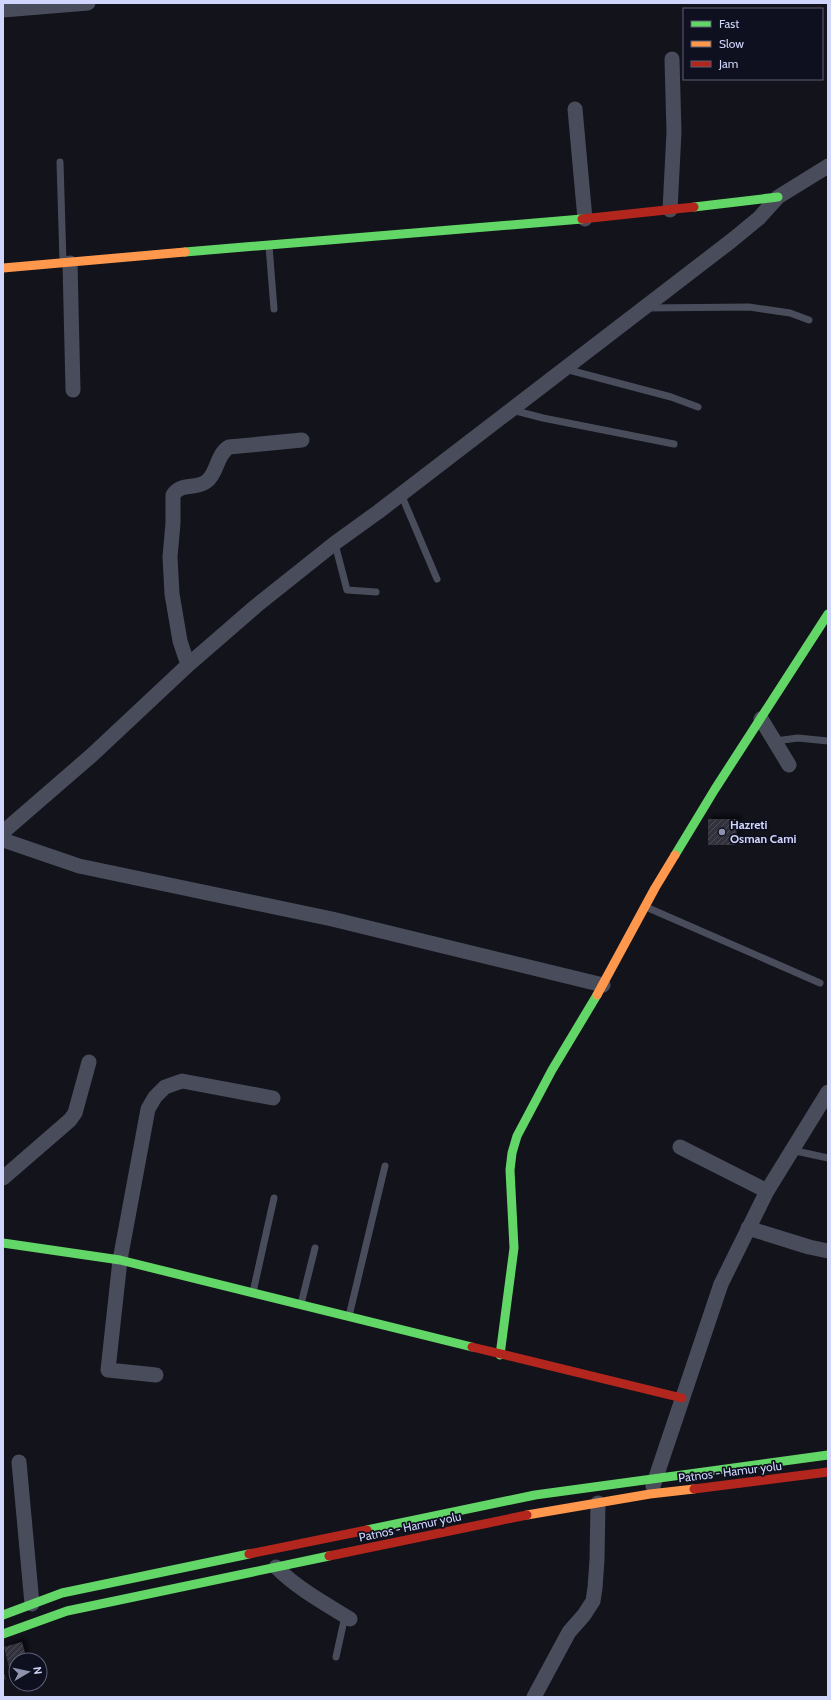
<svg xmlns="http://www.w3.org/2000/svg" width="831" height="1700" font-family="Cabin,sans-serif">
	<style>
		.building { fill: url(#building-hatch); filter: url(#shadow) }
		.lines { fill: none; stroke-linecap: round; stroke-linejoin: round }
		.lane { stroke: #484c5b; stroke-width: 7 }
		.street { stroke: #484c5b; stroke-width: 15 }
		.fast { stroke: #63d668; stroke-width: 9 }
		.slow { stroke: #ff974d; stroke-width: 9 }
		.jam { stroke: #b3261e; stroke-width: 9 }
		.poi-dot { fill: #8e92ad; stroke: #0e101f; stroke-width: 1.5 }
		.labels { text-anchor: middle; stroke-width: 3.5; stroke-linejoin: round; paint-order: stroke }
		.poi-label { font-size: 12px; font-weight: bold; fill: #d0d6fb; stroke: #0e101f; text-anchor: start }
		.street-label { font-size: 12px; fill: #d0d6fb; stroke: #0e101f }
	</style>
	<defs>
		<pattern id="building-hatch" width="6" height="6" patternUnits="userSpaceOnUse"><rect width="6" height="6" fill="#30313d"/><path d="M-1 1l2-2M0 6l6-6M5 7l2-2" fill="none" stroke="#4d4e5a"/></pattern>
		<filter id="shadow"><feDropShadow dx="3.5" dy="-3.5" stdDeviation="2" flood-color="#0009"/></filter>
	</defs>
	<rect width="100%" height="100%" fill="#12131b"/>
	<path class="building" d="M 708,819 L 737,819 L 736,845 L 708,845 Z
		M 22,1642 L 27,1660 L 16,1660 L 16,1669 L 10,1671 L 4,1647 Z
		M 3,1671 L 6,1679 L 3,1680 Z"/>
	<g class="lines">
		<path class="lane" d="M 60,162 L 63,262
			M 269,246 L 274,309
			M 646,308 L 749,307 L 790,313 L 809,320
			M 565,369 L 671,397 L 698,407
			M 512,410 L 543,418 L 674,444
			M 401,494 L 437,579
			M 335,544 L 347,590 L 376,592
			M 775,741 L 798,738 L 828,741
			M 646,907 L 820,983
			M 791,1150 L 828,1158
			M 253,1292 L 274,1198
			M 301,1304 L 315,1248
			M 349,1316 L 385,1166
			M 336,1657 L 345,1616"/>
		<path class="street" d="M 3,10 L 88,3
			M 575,109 L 585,219
			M 670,210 L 674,132 L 672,59
			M 70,263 L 73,390
			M 188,665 L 180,641 L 172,594 L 170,557 L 173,523 L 173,495 C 181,482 196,490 207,481 C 218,472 216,455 229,447 L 302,440
			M 761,719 L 789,765
			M 3,832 L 92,755 L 188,665 L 256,606 L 335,543 L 378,512 L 731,241 L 759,218 L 778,197 L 828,166
			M 3,840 L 79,866 L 332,919 L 603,985
			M 680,1147 L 767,1191
			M 3,1178 L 70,1120 L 75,1113 L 89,1062
			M 748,1228 L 809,1247 L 828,1251
			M 156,1375 L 108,1370 L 120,1260 L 148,1109 L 155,1097 L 165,1087 L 182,1081 L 273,1098
			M 19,1462 L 32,1604
			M 653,1486 L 721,1284 L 767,1191 L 828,1092
			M 276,1567 C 298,1589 324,1603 350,1619
			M 534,1697 L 569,1632 L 584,1615 L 593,1601 L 595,1588 L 597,1560 L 598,1503"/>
		<path class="fast" d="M 694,207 L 778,197
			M 185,252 L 582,219
			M 675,855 L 715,789 L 828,614
			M 3,1243 L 120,1260 L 472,1347
			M 500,1355 L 514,1248 L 510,1170 L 512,1153 L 517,1136 L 552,1070 L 597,995
			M 367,1530 L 535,1495 L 828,1455
			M 3,1615 L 62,1593 L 249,1554
			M 3,1634 L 67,1611 L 329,1556"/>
		<path class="slow" d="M 3,268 L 185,252
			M 597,995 L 655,888 L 675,855
			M 527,1515 L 650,1494 L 694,1489"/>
		<path class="jam" d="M 582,219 L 694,207
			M 472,1347 L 682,1398
			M 694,1489 L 828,1472
			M 249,1554 L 367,1530
			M 329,1556 L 527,1515"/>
	</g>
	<circle class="poi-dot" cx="722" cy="832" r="4"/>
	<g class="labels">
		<g class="poi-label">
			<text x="730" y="829">Hazreti<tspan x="730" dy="14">Osman Cami</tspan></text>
		</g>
		<g class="street-label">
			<text transform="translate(730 1472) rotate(-7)" y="4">Patnos - Hamur yolu</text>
			<text transform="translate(410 1527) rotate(-12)" y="4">Patnos - Hamur yolu</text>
		</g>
	</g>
	<rect width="831" height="1700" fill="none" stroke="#d0d6fb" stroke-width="8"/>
	<rect x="683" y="8" width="140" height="72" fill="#0e101f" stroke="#5c5f77"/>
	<rect x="691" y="21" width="20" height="6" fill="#63d668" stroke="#5c5f77"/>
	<text x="719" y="28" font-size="12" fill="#d0d6fb">Fast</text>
	<rect x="691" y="41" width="20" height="6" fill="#ff974d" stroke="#5c5f77"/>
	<text x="719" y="48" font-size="12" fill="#d0d6fb">Slow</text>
	<rect x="691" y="61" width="20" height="6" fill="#b3261e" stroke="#5c5f77"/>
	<text x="719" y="68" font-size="12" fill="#d0d6fb">Jam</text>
	<g transform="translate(28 1672) rotate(81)"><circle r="19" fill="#0e101f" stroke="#5c5f77"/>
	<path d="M0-3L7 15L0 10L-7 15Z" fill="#8e92ad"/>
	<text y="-6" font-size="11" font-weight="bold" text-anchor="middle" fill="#d0d6fb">N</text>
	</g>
</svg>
